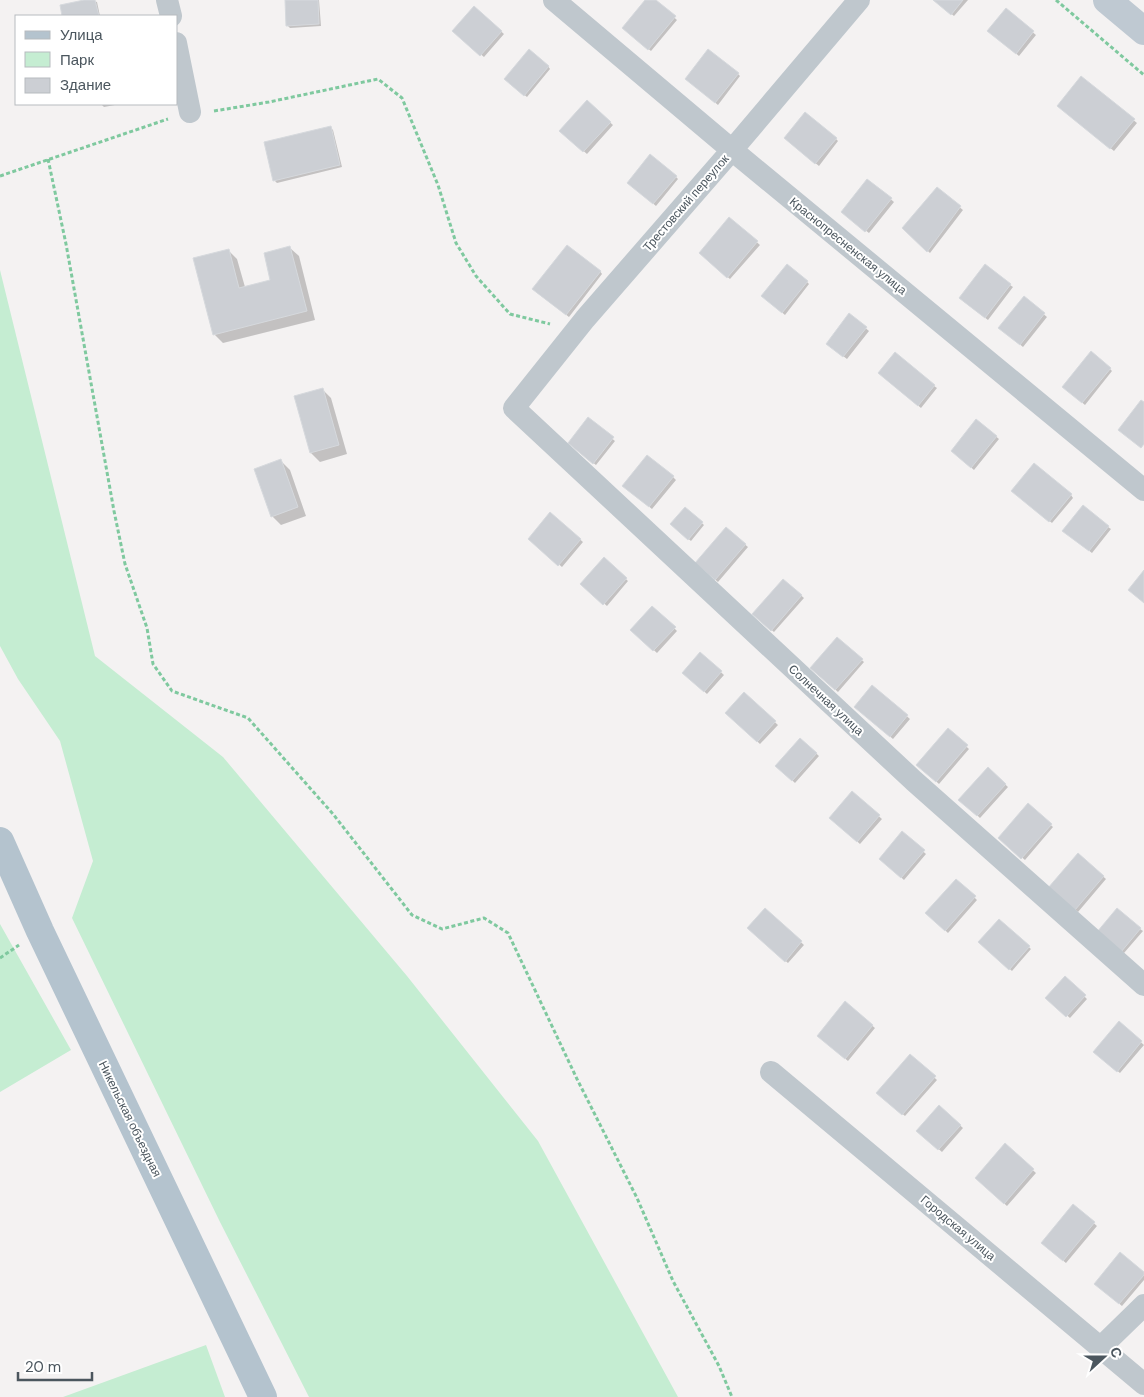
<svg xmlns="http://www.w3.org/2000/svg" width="1144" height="1397" font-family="'DM Sans',sans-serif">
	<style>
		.green { fill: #c5edd2 }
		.shadow { fill: #0003 }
		.building { fill: #cccfd4; stroke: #d6d9dd }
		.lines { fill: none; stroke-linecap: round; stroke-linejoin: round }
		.path { stroke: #7fc99f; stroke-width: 3; stroke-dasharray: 4 2.5; stroke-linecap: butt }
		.street { stroke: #bfc7cd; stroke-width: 22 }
		.secondary { stroke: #bfc9d2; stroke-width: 28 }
		.primary { stroke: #b4c3ce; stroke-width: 28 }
		.labels { text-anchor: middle; stroke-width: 4; stroke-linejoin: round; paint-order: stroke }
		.street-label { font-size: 12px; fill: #4b565e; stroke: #fff }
	</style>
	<rect width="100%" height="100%" fill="#f4f2f2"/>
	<path class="green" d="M 0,270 L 95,656 L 223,757 L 407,976 L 538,1141 L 678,1397 L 309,1397 L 220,1222 L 72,918 L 93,861 L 60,741 L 18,679 L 0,646 Z
		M 0,924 L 71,1050 L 0,1092 Z
		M 206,1345 L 225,1397 L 63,1397 Z"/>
	<path class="shadow" d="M 90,0 L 97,2 L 100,16 L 64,16 L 62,6 Z
		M 286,0 L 319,0 L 321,26 L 290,28 L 287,25 Z
		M 647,0 L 654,0 L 677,20 L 651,51 L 626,30 Z
		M 935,0 L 968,0 L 954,16 Z
		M 474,8 L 504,34 L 484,57 L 456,34 Z
		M 1006,10 L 1036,35 L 1019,56 L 992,34 Z
		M 548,66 L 550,69 L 527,97 L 509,82 Z
		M 738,74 L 740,76 L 718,105 L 689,81 Z
		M 1082,78 L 1137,123 L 1114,151 L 1061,108 Z
		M 587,102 L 613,125 L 587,154 L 561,131 Z
		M 101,104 L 120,104 L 104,107 Z
		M 330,127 L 333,130 L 342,167 L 277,183 L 274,180 Z
		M 836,139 L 838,141 L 819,166 L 788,141 Z
		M 676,177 L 678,179 L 656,206 L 631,185 Z
		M 868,180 L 894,202 L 869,233 L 845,215 Z
		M 937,189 L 963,210 L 930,253 L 904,228 Z
		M 730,219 L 760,245 L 730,279 L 700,253 Z
		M 290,248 L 299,256 L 315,320 L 223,343 L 214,334 L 228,250 L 237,259 L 245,287 L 272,280 Z
		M 600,271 L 602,274 L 569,317 L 536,292 Z
		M 807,282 L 809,284 L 785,315 L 765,298 Z
		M 1010,285 L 1013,287 L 988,320 L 963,301 Z
		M 1024,298 L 1047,317 L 1023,347 L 1002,330 Z
		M 850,315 L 869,331 L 847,359 L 830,346 Z
		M 1110,369 L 1112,371 L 1085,405 L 1066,389 Z
		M 882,376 L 934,386 L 937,388 L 921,408 Z
		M 322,389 L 331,398 L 347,454 L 320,462 L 311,453 Z
		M 588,419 L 615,441 L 596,465 L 572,446 Z
		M 977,421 L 999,439 L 974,470 L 955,453 Z
		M 281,461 L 290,470 L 306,516 L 281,525 L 272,516 Z
		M 673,477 L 676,480 L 652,509 L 626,488 Z
		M 1016,493 L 1071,495 L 1073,498 L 1052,523 Z
		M 685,508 L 704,525 L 691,541 L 674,527 Z
		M 550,514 L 583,542 L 562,567 L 529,539 Z
		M 1108,527 L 1111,529 L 1092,553 L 1066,533 Z
		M 726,529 L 748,547 L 718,582 L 697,563 Z
		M 604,559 L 628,581 L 607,606 L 582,584 Z
		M 783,580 L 804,598 L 774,632 L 754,614 Z
		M 653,607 L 677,631 L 657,653 L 632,630 Z
		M 838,639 L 864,662 L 838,692 L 812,668 Z
		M 701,654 L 724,675 L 707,694 L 684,673 Z
		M 872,686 L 910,719 L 893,739 L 858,709 Z
		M 744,694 L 778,725 L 760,744 L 727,713 Z
		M 948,730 L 969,749 L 939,784 L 918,765 Z
		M 800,739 L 819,756 L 795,783 L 777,766 Z
		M 988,769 L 1008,787 L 980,818 L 960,799 Z
		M 852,793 L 882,819 L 860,844 L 831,818 Z
		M 1028,805 L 1053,827 L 1025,860 L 999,838 Z
		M 902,833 L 926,854 L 904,880 L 880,858 Z
		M 1078,855 L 1106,879 L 1078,912 L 1050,888 Z
		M 956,880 L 977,900 L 948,933 L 927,913 Z
		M 765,910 L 804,945 L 788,963 L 749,928 Z
		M 999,920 L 1031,949 L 1012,971 L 980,942 Z
		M 1140,929 L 1143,931 L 1124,953 L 1101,934 Z
		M 1065,978 L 1087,999 L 1070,1018 L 1047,998 Z
		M 845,1003 L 875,1028 L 848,1061 L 821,1038 Z
		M 1119,1023 L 1144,1045 L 1120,1073 L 1097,1054 Z
		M 910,1056 L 937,1080 L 905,1116 L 878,1093 Z
		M 939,1107 L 963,1128 L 942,1152 L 918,1131 Z
		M 1005,1145 L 1036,1173 L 1007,1206 L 976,1178 Z
		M 1074,1206 L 1097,1226 L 1066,1263 L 1045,1246 Z
		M 1144,1274 L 1144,1280 L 1122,1306 L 1098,1286 Z"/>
	<path class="building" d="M 84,0 L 95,0 L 99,16 L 62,16 L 60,5 Z
		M 285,0 L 318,0 L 319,24 L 286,26 Z
		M 645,0 L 656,0 L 676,16 L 648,50 L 622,28 Z
		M 933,0 L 963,0 L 951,15 Z
		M 474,6 L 502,31 L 480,56 L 452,31 Z
		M 1006,8 L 1034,31 L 1016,54 L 987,31 Z
		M 529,49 L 549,66 L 524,96 L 504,79 Z
		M 708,49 L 739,73 L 715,103 L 685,79 Z
		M 1081,76 L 1135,119 L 1110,149 L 1057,106 Z
		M 587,100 L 611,122 L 583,152 L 559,131 Z
		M 805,112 L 837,138 L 815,164 L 784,138 Z
		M 331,126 L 340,165 L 273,181 L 264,142 Z
		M 650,154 L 677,176 L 653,204 L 627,183 Z
		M 867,179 L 892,198 L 865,232 L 841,212 Z
		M 937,187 L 961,206 L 927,252 L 902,228 Z
		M 729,217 L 758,241 L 727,278 L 699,253 Z
		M 567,245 L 601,271 L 566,315 L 532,289 Z
		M 290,246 L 307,311 L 213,335 L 193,258 L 229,249 L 239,288 L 270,280 L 264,253 Z
		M 787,264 L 808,281 L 782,313 L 761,296 Z
		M 985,264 L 1011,284 L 985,318 L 959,298 Z
		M 1024,296 L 1045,313 L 1020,345 L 998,328 Z
		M 849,313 L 867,327 L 843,357 L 826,344 Z
		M 1091,351 L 1111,368 L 1082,403 L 1062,387 Z
		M 895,352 L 935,385 L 918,406 L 878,373 Z
		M 323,388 L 339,445 L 310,453 L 294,396 Z
		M 1141,400 L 1144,402 L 1144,444 L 1141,448 L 1118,430 Z
		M 588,417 L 614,437 L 593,464 L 568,443 Z
		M 976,419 L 997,436 L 971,468 L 951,451 Z
		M 647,455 L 674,476 L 649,507 L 622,486 Z
		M 281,459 L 298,507 L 271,517 L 254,469 Z
		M 1034,463 L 1072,494 L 1049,522 L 1011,491 Z
		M 1083,505 L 1109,526 L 1089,551 L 1062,531 Z
		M 685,507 L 703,522 L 688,540 L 670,524 Z
		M 550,512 L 581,539 L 558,566 L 528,539 Z
		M 726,527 L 746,544 L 715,580 L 695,563 Z
		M 604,557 L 627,578 L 603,605 L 580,584 Z
		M 1144,570 L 1144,603 L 1128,590 Z
		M 783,579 L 802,595 L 771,631 L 752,614 Z
		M 652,606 L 676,627 L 653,651 L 630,630 Z
		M 837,637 L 863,659 L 835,690 L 810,668 Z
		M 700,652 L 722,671 L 704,692 L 682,673 Z
		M 872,685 L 908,715 L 890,737 L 854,707 Z
		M 744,692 L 776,721 L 757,742 L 725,713 Z
		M 948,728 L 968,745 L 936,782 L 916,765 Z
		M 800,738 L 817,753 L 792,781 L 775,766 Z
		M 988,767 L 1006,784 L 977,816 L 958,800 Z
		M 852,791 L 880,815 L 857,842 L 829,818 Z
		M 1028,803 L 1052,824 L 1021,859 L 998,838 Z
		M 902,831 L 925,850 L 901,878 L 879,859 Z
		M 1078,853 L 1104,876 L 1075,910 L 1048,888 Z
		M 956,879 L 976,896 L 945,931 L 925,913 Z
		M 765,908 L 802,941 L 785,962 L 747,928 Z
		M 1117,908 L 1141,928 L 1121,952 L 1097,932 Z
		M 999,919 L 1030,946 L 1009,970 L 978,942 Z
		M 1065,976 L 1086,995 L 1066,1017 L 1045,998 Z
		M 845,1001 L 873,1025 L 845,1059 L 817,1036 Z
		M 1119,1021 L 1142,1041 L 1117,1072 L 1093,1052 Z
		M 910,1054 L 936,1076 L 902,1115 L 876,1093 Z
		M 939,1105 L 961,1125 L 938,1150 L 916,1131 Z
		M 1005,1143 L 1034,1169 L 1004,1204 L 975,1178 Z
		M 1073,1204 L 1095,1222 L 1063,1261 L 1041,1243 Z
		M 1120,1252 L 1144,1272 L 1144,1275 L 1119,1304 L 1094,1284 Z"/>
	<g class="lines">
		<path class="path" d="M 1056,0 L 1144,75
			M 214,111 L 269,102 L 378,79 L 402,98 L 438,185 L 456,243 L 476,276 L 510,314 L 550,324
			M 48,159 L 66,244 L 114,511 L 125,564 L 147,628 L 153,664 L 172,691 L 248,718 L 333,814 L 412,915 L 442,929 L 484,918 L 508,933 L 577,1079 L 637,1198 L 673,1281 L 719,1366 L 732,1397
			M 0,176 L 168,119
			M 0,958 L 19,945"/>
		<path class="street" d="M 167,0 L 171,16
			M 554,0 L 732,150 L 1144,490
			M 859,0 L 732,150 L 585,319 L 514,408 L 914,781 L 1144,985
			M 176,43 L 190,112
			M 771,1072 L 1144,1384
			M 1101,1347 L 1144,1305"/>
		<path class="secondary" d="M 1107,0 L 1144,31"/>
		<path class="primary" d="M 0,841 L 40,931 L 263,1397"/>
	</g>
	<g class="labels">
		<g class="street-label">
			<text transform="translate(686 203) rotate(-49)" y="4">Трестовский переулок</text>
			<text transform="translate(848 246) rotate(39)" y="4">Краснопресненская улица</text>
			<text transform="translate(826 700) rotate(43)" y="4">Солнечная улица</text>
			<text transform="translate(130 1119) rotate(64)" y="4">Никельская объездная</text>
			<text transform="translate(958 1228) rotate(40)" y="4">Городская улица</text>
		</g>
	</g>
	<rect x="15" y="15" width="162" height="90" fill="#ffffff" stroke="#b7bbbf"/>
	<rect x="25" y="31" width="25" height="8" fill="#b4c3ce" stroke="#b7bbbf"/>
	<text x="60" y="40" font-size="15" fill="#4b565e">Улица</text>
	<rect x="25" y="52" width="25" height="15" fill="#c5edd2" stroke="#b7bbbf"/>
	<text x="60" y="65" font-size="15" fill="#4b565e">Парк</text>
	<rect x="25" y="78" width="25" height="15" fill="#cccfd4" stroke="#b7bbbf"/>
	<text x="60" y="90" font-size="15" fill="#4b565e">Здание</text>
	<g transform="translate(1104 1357) rotate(69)" stroke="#ffffff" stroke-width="4" paint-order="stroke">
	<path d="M0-4L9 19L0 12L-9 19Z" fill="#4b565e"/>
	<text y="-8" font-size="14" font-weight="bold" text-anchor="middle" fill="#4b565e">С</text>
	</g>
	<path d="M18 1372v8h74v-8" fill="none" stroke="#4b565e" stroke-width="2.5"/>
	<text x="25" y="1372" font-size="15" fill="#4b565e" stroke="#ffffff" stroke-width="4" paint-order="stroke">20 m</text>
</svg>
